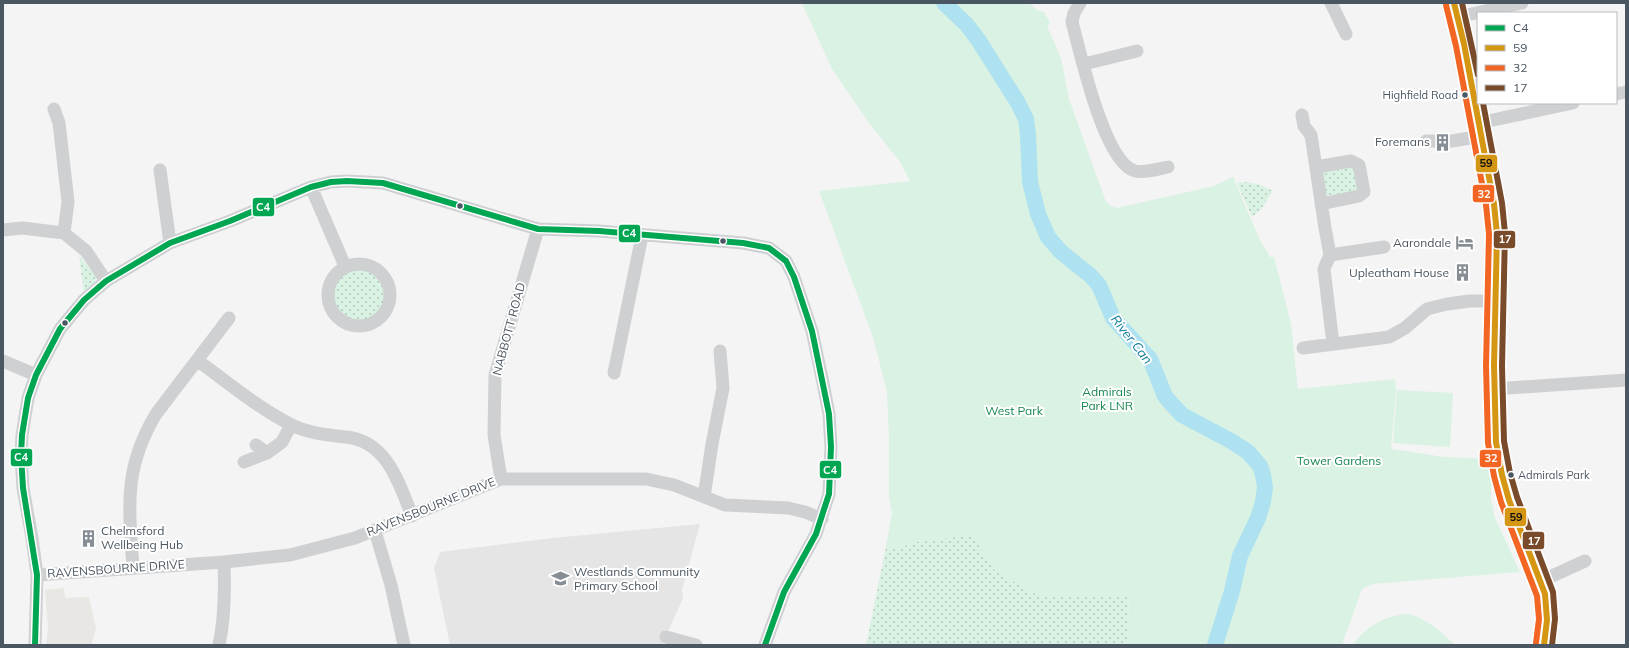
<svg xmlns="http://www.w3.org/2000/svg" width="1629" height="648" font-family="Mulish,sans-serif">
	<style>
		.commercial { fill: #e8e7e3 }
		.education { fill: #e6e5e6 }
		.grass { fill: url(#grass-dots) }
		.park { fill: #d9f2e3 }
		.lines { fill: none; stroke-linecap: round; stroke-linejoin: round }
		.river { stroke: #aee2f0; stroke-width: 16 }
		.minor { stroke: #ced0d2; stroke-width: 13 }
		.major { stroke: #caced1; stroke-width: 17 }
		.bus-1-casing { stroke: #fff; stroke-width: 9 }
		.bus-2-casing { stroke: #fff; stroke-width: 9 }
		.bus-3-casing { stroke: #fff; stroke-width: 9 }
		.bus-4-casing { stroke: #fff; stroke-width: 9 }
		.bus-1 { stroke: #00a651; stroke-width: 6 }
		.bus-2 { stroke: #d49613; stroke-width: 6 }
		.bus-3 { stroke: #f26522; stroke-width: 6 }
		.bus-4 { stroke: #7a4b2a; stroke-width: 6 }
		.bus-dot { fill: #4a5661; stroke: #fff; stroke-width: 1.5 }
		.labels { text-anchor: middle; stroke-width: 4; stroke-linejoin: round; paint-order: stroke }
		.bus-label { font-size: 11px; fill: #4a5661; stroke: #fff; text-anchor: end }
		.poi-label { font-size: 12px; fill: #4a5661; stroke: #fff; text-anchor: end }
		.street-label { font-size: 12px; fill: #4a5661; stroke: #fff }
		.park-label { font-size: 12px; fill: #17864f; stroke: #fff }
		.water-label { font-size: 13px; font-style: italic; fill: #0c7c9b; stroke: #fff }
		.line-badge { stroke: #fff; stroke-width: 1.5 }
		.badge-label { font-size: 11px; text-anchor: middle; font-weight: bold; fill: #fff }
		.pale-badge-label { font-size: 11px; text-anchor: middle; font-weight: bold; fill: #111 }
	</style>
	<defs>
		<pattern id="grass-dots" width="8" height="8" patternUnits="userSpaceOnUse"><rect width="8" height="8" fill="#d9f2e3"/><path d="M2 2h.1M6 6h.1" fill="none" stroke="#b2c7bb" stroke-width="1.8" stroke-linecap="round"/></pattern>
	</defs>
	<rect width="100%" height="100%" fill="#f4f4f4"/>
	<path class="commercial" d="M 64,588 L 65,598 L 89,597 L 96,629 L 91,645 L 46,645 L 48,629 L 45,590 Z"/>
	<path class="education" d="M 700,524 L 682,590 L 683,598 L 662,645 L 450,645 L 434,568 L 440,552 L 553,538 Z"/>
	<path class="grass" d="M 1355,165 L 1359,191 L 1324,196 L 1321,171 Z
		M 1245,182 L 1258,184 L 1271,190 L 1272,192 L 1262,208 L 1252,217 L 1237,183 Z
		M 79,255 L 96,277 L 95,283 L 84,293 Z
		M332 295a27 27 0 1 1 54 0a27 27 0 1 1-54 0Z
		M 972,535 L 1131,542 L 1127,645 L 866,645 L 886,547 L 902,547 L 915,542 Z"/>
	<path class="park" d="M 802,3 L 1029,3 L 1038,11 L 1044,12 L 1050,23 L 1047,26 L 1061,58 L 1069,99 L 1106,202 L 1111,206 L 1117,208 L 1214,186 L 1233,177 L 1259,238 L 1270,257 L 1274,257 L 1291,324 L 1298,389 L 1395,379 L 1396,390 L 1391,449 L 1444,457 L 1488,459 L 1491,483 L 1491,498 L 1495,518 L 1520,572 L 1372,584 L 1362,589 L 1342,645 L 1127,645 L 1129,595 L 1069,597 L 1040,597 L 995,571 L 972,535 L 915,542 L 902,547 L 886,547 L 892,513 L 889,497 L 889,439 L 887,392 L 873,337 L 819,191 L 910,181 L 900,162 L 869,123 L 832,69 Z
		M 1397,390 L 1453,393 L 1450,447 L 1393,443 Z
		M 1408,614 C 1427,618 1441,632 1455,645 L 1353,645 C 1365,627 1386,615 1408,614 Z"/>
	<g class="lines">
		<path class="river" d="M 944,3 L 967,25 L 979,41 L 1018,103 L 1026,119 L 1028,135 L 1030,182 L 1038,214 L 1048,237 L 1060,251 L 1077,265 L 1090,275 L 1099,285 L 1113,318 L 1150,359 L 1165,396 L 1169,401 L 1182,415 L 1231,441 L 1248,452 L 1260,466 L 1263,475 L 1265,487 L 1263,502 L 1258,518 L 1240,556 L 1232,591 L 1215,645"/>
		<path class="minor" d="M 1080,3 L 1074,13 L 1072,22 C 1080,51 1104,163 1135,171 C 1145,173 1158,169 1168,167
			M 1331,3 L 1346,34
			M 1458,17 L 1522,3
			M 1084,64 L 1137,51
			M 1616,94 L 1626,92
			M 54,109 L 59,123 L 68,202 L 64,233
			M 1302,115 L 1304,126 L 1311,135 L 1325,228 L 1330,255
			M 1479,123 L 1573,103
			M 1426,141 L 1452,141 L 1482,136
			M 1316,167 L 1351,161 L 1359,165 L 1364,192 L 1359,196 L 1321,204
			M 160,170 L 170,243
			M 311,187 L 345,266
			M 3,230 L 22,228 L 64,233 L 86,251 L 106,281
			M328 295a31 31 0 1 1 62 0a31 31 0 1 1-62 0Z
			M 1333,344 L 1324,269 L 1330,255 L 1384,247
			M 1303,348 L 1389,337 L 1405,328 L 1427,309 L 1447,304 L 1470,301 L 1495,301
			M 197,360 C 227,382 257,407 290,424 C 306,433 328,435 346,437 C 387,441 399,483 412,516
			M 3,361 L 36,375
			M 614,373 L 642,236
			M 1494,389 L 1626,380
			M 256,445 L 267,453
			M 244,462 L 267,453 L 282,442 L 291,425
			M 501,479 L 494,435 L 495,375 L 538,229
			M 704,497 L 712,444 L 723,388 L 720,351
			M 375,531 L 391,585 L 404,645
			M 133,568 C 129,507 123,469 156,414 L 229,318
			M 37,575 L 224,562 L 290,555 L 355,538 L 501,479 L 646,479 L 674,485 L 725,505 L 788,508 L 805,512 L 822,519
			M 1541,581 L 1585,561
			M 666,637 L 696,645
			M 35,645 L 37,575 L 32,538 L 23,488 L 21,455 L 22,435 L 28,398 L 36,375 L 60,329 L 84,300 L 106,281 L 170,243 L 230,221 L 311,187 L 331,182 L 347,181 L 383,183 L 538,229 L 599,231 L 743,243 L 769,248 L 786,261 L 794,277 L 812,331 L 823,383 L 829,414 L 831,447 L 829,494 L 816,534 L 784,592 L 765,645
			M 219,645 C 225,618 225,589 224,562"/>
		<path class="major" d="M 1454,3 L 1464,44 L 1494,204 L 1497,234 L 1494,366 L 1496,442 L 1502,475 L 1509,500 L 1545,594 C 1548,612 1548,627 1544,645"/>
		<defs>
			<path id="bus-1" d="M 35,645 L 37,575 L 23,488 L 21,455 L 22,435 L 28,398 L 36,375 L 60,329 L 84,300 L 106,281 L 170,243 L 230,221 L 311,187 L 331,182 L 347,181 L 383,183 L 538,229 L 599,231 L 743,243 L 769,248 L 786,261 L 794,277 L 812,331 L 829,414 L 831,447 L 829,494 L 816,534 L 784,592 L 765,645"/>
			<path id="bus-2" d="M 1454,3 L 1464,44 L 1494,204 L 1497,234 L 1494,366 L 1496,442 L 1502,475 L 1509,500 L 1545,594 L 1547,620 L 1544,645"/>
			<path id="bus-3" d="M 1446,5 L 1456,46 L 1486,205 L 1489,234 L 1486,366 L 1488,443 L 1494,476 L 1501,502 L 1537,596 L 1539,619 L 1536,643"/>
			<path id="bus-4" d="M 1462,3 L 1478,75
				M 1483,103 L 1502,203 L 1505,233 L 1502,366 L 1504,441 L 1510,473 L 1517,497 L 1553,592 L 1555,619 L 1552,645"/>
		</defs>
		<use href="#bus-1" class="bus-1-casing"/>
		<use href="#bus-2" class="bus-2-casing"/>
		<use href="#bus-3" class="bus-3-casing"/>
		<use href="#bus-4" class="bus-4-casing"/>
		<use href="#bus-1" class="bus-1"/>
		<use href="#bus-2" class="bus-2"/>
		<use href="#bus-3" class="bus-3"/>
		<use href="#bus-4" class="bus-4"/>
	</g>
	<defs>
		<symbol id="building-bare" viewBox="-9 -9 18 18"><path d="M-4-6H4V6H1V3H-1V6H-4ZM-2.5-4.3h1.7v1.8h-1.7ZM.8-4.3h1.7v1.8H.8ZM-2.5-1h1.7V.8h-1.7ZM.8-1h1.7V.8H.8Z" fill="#868d94" stroke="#fff" stroke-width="2.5" paint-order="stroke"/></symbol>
		<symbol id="hotel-bare" viewBox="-9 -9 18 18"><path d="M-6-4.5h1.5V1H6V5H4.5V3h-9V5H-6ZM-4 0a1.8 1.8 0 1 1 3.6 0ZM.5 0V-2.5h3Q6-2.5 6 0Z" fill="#868d94" stroke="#fff" stroke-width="2.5" paint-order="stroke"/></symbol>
		<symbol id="school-bare" viewBox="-9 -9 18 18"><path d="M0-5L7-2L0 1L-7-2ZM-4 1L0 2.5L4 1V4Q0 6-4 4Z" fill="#868d94" stroke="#fff" stroke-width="2.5" paint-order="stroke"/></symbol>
	</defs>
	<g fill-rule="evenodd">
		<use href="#building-bare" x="1430" y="130" width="25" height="25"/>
		<use href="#hotel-bare" x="1452" y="230" width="25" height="25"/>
		<use href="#building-bare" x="1450" y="260" width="25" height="25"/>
		<use href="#building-bare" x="76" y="526" width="25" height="25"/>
		<use href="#school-bare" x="548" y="566" width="25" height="25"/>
	</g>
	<g class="bus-dot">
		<circle cx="1465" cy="95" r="3.5"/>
		<circle cx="460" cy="206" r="3.5"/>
		<circle cx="723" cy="241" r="3.5"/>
		<circle cx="65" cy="323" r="3.5"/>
		<circle cx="1511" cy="475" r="3.5"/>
	</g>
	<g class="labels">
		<g class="bus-label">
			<text x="1458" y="99">Highfield Road</text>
			<text x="1518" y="479" text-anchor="start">Admirals Park</text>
		</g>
		<g class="poi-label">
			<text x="1430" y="146">Foremans</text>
			<text x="1451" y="247">Aarondale</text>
			<text x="1449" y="277">Upleatham House</text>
			<text x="101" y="535" text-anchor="start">Chelmsford<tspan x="101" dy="14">Wellbeing Hub</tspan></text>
			<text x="574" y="576" text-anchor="start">Westlands Community<tspan x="574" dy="14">Primary School</tspan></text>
		</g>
		<g class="street-label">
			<text transform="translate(509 329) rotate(-75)" y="4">NABBOTT ROAD</text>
			<text transform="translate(431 507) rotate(-22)" y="4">RAVENSBOURNE DRIVE</text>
			<text transform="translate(116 569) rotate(-4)" y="4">RAVENSBOURNE DRIVE</text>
		</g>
		<g class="park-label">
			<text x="1107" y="396">Admirals<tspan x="1107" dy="14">Park LNR</tspan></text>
			<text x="1014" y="415">West Park</text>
			<text x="1339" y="465">Tower Gardens</text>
		</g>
		<g class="water-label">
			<text transform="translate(1132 339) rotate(52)" y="5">River Can</text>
		</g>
	</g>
	<g class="line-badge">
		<rect x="1475" y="154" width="23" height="19" rx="4" fill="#d49613"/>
		<rect x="1472" y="184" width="23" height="19" rx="4" fill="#f26522"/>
		<rect x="252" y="197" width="23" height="20" rx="4" fill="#00a651"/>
		<rect x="618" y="224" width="23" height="19" rx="4" fill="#00a651"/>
		<rect x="1493" y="230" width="23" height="19" rx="4" fill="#7a4b2a"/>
		<rect x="10" y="448" width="23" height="19" rx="4" fill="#00a651"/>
		<rect x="1479" y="449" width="23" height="19" rx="4" fill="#f26522"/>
		<rect x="819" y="460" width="23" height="19" rx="4" fill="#00a651"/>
		<rect x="1504" y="507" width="23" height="20" rx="4" fill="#d49613"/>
		<rect x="1522" y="531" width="23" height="19" rx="4" fill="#7a4b2a"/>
	</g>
	<g class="badge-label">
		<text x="1484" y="198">32</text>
		<text x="263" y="211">C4</text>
		<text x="629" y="237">C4</text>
		<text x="1505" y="243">17</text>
		<text x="21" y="461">C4</text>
		<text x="1491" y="462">32</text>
		<text x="830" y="474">C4</text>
		<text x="1534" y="545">17</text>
	</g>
	<g class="pale-badge-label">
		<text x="1486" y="167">59</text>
		<text x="1516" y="521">59</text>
	</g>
	<rect width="1629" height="648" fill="none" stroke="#4a5661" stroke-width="8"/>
	<rect x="1477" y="12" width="140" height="92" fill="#ffffff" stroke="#b7bbc0"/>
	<rect x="1485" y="25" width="20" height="6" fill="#00a651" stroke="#b7bbc0"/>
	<text x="1513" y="32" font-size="12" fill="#4a5661">C4</text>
	<rect x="1485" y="45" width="20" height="6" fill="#d49613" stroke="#b7bbc0"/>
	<text x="1513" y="52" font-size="12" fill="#4a5661">59</text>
	<rect x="1485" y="65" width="20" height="6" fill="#f26522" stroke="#b7bbc0"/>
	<text x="1513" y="72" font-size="12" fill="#4a5661">32</text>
	<rect x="1485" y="85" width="20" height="6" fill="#7a4b2a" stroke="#b7bbc0"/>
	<text x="1513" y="92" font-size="12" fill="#4a5661">17</text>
</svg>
